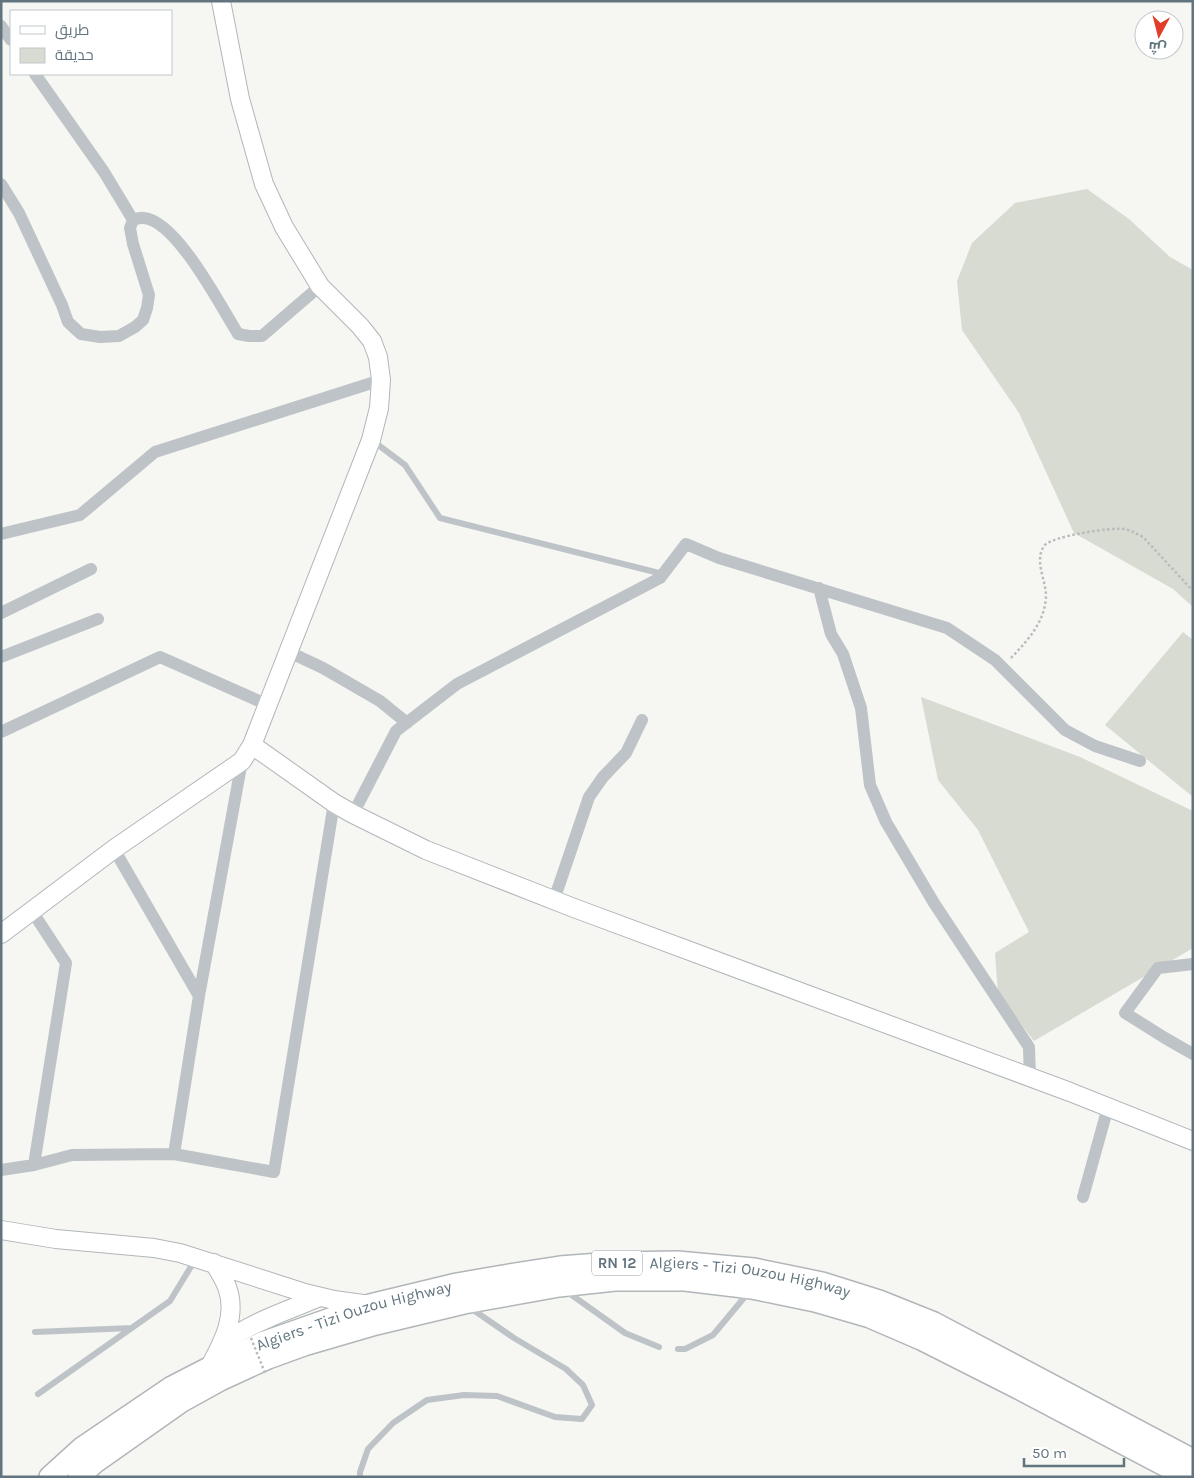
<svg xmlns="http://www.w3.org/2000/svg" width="1194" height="1478" font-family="Karla,Cairo,sans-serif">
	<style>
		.green { fill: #d7dbd2 }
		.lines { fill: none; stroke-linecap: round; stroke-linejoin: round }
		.secondary-casing { stroke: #b0b7ba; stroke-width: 20 }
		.trunk-casing { stroke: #b1b6b9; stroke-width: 24 }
		.path { stroke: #b8bcbe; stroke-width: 2.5; stroke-dasharray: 2.5 2.5; stroke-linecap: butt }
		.service { stroke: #bdc3c6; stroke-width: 6 }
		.minor { stroke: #bdc3c6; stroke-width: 12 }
		.secondary { stroke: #fff; stroke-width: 18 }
		.trunk { stroke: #fff; stroke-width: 21 }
		.path-bridge { stroke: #b8bcbe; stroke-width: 2.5; stroke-dasharray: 2.5 2.5; stroke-linecap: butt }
		.labels { text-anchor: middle; stroke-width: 5; stroke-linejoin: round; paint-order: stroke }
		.shield { fill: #fff; stroke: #919ea5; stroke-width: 1 }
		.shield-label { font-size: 15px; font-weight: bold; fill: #62757e }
		.street-label { font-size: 16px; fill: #62757e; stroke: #fff }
	</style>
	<rect width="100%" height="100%" fill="#f6f6f3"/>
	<path class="green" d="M 1087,189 L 1129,219 L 1170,257 L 1193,270 L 1193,607 L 1173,589 L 1074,533 L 1019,413 L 962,330 L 957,281 L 972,243 L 1015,203 Z
		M 1183,632 L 1193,640 L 1193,797 L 1105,725 Z
		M 921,697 L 1080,757 L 1193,811 L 1193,948 L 1034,1041 L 998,994 L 995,953 L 1029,932 L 978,830 L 938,780 Z"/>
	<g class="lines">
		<defs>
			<path id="secondary" d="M 252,745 L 334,803 L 353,814 L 426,850 L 574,908 L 1070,1092 L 1193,1141
				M 1,934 L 114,849 L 242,761 L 252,745 L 371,440 L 379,408 L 381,380 L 378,357 L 372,341 L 360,326 L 320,286 L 284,227 L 264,184 L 240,99 L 221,1
				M 1,1230 L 56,1239 L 154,1248 L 180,1253 L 305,1293 L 334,1300 L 370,1305
				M 222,1344 C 252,1322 286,1311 320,1297
				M 209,1368 C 222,1344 238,1316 227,1287 C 224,1279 219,1271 214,1263"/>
			<g id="trunk">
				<path id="s1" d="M 50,1477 L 82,1448 L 172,1387 L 209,1368 L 262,1343 L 370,1305 L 457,1284 L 503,1276 L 560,1267 L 613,1263 L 677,1262 L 754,1269 L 822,1283 L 879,1301 L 934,1323 L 1193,1460"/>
				<path d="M 79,1477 L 94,1463 L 182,1401 L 220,1380 L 268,1358 L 304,1345 L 376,1324 L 464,1303 L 559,1286 L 615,1280 L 685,1280 L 752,1288 L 815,1301 L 870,1317 L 921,1339 L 1018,1388 L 1187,1477"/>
			</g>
		</defs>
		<use href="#secondary" class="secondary-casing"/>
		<use href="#trunk" class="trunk-casing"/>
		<path class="path" d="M 1011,658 C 1028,640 1045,622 1046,596 C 1046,580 1034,561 1044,546 C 1051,536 1112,527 1125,529 C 1132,531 1137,534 1143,537 L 1193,591"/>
		<path class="service" d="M 373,441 L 405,465 L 440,518 L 663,574
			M 566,1291 L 625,1333 L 659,1347
			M 35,1332 L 132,1328
			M 678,1349 L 685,1349 L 713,1335 L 748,1293
			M 38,1394 L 170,1301 L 195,1260
			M 360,1477 L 360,1472 L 368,1449 L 393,1423 L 427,1400 L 464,1395 L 497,1396 L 555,1417 L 582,1419 L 592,1405 L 583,1385 L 566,1369 L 514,1338 L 469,1307"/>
		<path class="minor" d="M 1,26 L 11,40
			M 35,74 L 104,172 L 133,220
			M 1,184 L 19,213 L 62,305 L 68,322 L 81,334 L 100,337 L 119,336 L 135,327 L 143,320 L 147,308 L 149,295 L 133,244 L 130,228 L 133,220 C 136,219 141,217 144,218 C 177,221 221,307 238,334 L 249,336 L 262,336 L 320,286
			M 1,534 L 80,515 L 155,452 L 381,380
			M 819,588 L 831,634 L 843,654 L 861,708 L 870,785 L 886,822 L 934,903 L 1029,1047 L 1030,1077
			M 1,613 L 91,569
			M 289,652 L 323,668 L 380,701 L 407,723
			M 1,657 L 98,619
			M 1,732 L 160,657 L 268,705
			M 353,814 L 396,731 L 457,684 L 660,578 L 686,544 L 719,558 L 947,628 L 995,660 L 1065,730 L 1095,746 L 1140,761
			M 114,849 L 199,996
			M 554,900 L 589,797 L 603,777 L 626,753 L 642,720
			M 32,911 L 66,963 L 34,1165
			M 1193,964 L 1158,968 L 1125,1013 L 1165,1038 L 1193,1054
			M 174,1154 L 199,996 L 242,761
			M 1,1170 L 34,1165 L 72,1155 L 174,1154 L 274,1172 L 334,803
			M 1083,1197 L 1108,1107"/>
		<use href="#secondary" class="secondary"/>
		<use href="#trunk" class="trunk"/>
		<path class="path-bridge" d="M 251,1338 L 265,1373"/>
	</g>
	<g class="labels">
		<rect class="shield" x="592" y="1250.5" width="50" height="25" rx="4"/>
		<g class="shield-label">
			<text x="617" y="1268">RN 12</text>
		</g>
		<g class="street-label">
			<text dy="6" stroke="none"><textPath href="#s1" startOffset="752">Algiers - Tizi Ouzou Highway</textPath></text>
			<text dy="6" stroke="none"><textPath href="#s1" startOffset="348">Algiers - Tizi Ouzou Highway</textPath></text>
		</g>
	</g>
	<rect width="1194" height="1478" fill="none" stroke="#62757e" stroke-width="5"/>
	<rect x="10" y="10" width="162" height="65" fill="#ffffff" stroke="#c0c8cb"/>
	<rect x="20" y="26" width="25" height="8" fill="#ffffff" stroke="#c0c8cb"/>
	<text x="55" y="35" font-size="15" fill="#62757e">طريق</text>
	<rect x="20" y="48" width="25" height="15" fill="#d7dbd2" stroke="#c0c8cb"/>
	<text x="55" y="60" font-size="15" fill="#62757e">حديقة</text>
	<g transform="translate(1159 35) rotate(187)"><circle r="24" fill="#ffffff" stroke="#c0c8cb"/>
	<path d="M0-4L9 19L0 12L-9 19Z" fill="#e13d29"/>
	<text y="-8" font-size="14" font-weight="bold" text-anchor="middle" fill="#62757e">ش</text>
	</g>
	<path d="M1024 1458v8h100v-8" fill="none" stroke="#62757e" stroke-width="2.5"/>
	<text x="1032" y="1458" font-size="15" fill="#62757e" stroke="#ffffff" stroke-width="4" paint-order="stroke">50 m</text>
</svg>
